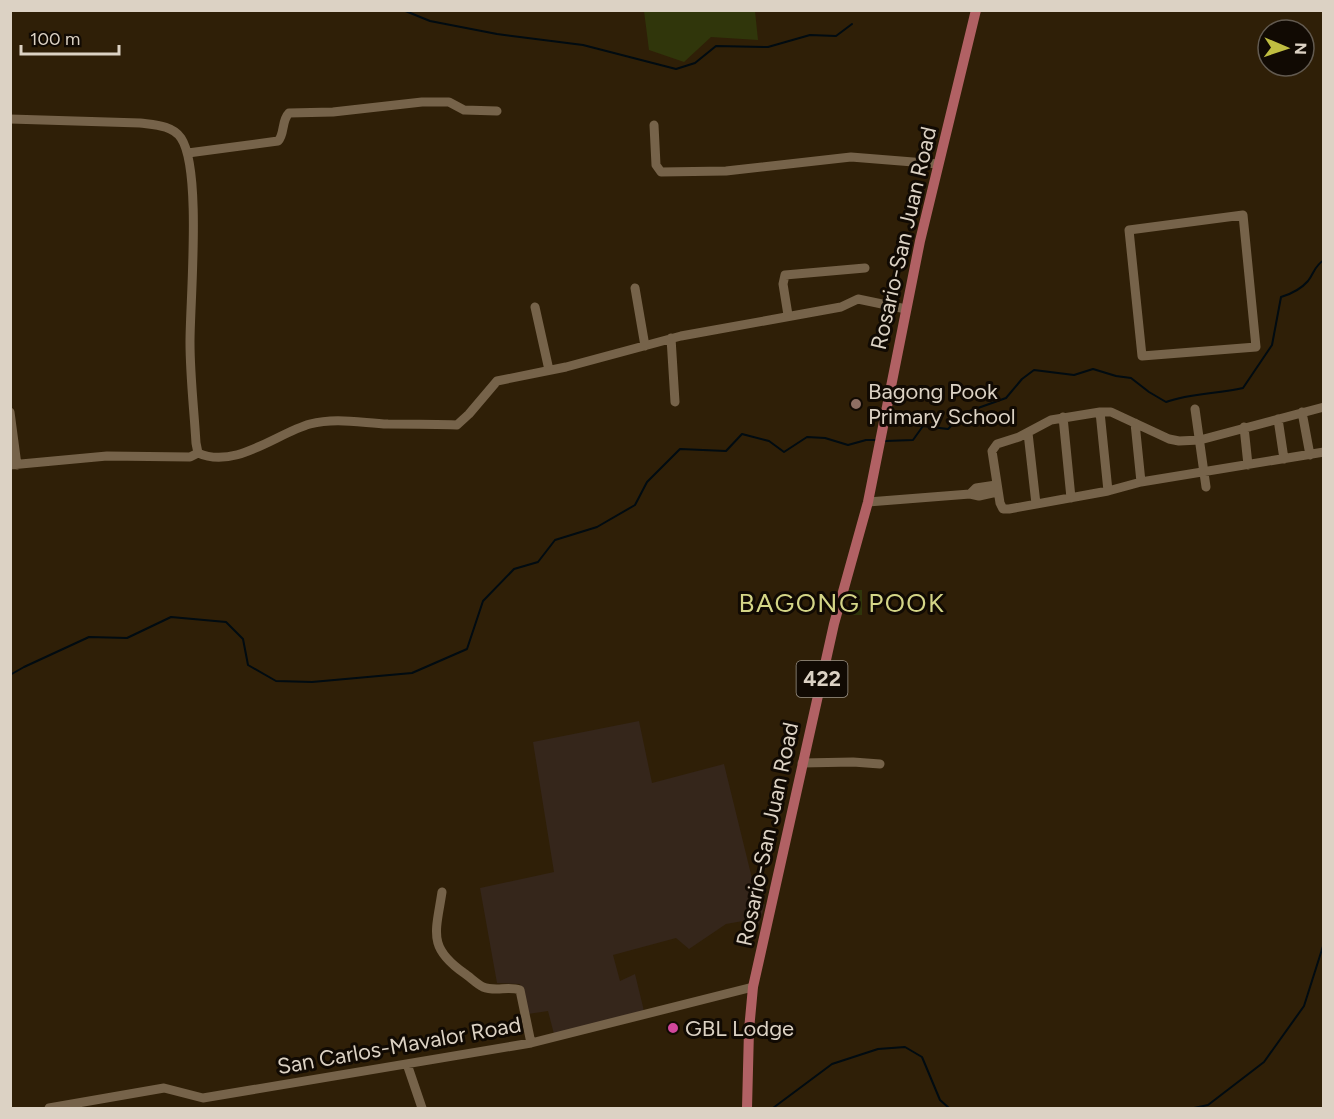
<svg xmlns="http://www.w3.org/2000/svg" width="1334" height="1119" font-family="Figtree,sans-serif">
	<style>
		.industrial { fill: #35261b }
		.green { fill: #30360b }
		.lines { fill: none; stroke-linecap: round; stroke-linejoin: round }
		.stream { stroke: #010b11; stroke-width: 2 }
		.minor { stroke: #76634a; stroke-width: 9 }
		.major { stroke: #b16164; stroke-width: 10 }
		.education-dot { fill: #8d6e63; stroke: #110a03; stroke-width: 2 }
		.hotel-dot { fill: #d1479c; stroke: #110a03; stroke-width: 2 }
		.labels { text-anchor: middle; stroke-width: 6; stroke-linejoin: round; paint-order: stroke }
		.shield { fill: #110a03; stroke: #9f968a; stroke-width: 1.5 }
		.shield-label { font-size: 21px; font-weight: bold; fill: #dcd2c4 }
		.street-label { font-size: 22px; fill: #dcd2c4; stroke: #110a03 }
		.poi-label { font-size: 22px; fill: #dcd2c4; stroke: #110a03; text-anchor: start }
		.quarter-label { font-size: 26px; letter-spacing: 1.5px; fill: #d4d587; stroke: #110a03 }
	</style>
	<rect width="100%" height="100%" fill="#2f1f07"/>
	<path class="industrial" d="M 639,721 L 652,783 L 724,764 L 759,907 L 765,904 L 757,932 L 744,929 L 743,921 L 726,924 L 689,949 L 676,938 L 613,955 L 620,981 L 635,974 L 644,1011 L 554,1034 L 548,1011 L 528,1014 L 520,984 L 497,983 L 480,888 L 554,872 L 533,742 Z"/>
	<path class="green" d="M 644,11 L 755,11 L 758,40 L 711,37 L 684,62 L 649,50 Z
		M 849,590 L 862,590 L 862,615 L 850,615 Z"/>
	<g class="lines">
		<path class="stream" d="M 403,10 L 430,21 L 497,34 L 583,45 L 676,69 L 695,63 L 716,46 L 768,47 L 810,35 L 836,36 L 852,24
			M 885,441 L 913,440 L 923,426 L 948,429 L 964,413 L 1006,398 L 1022,379 L 1034,370 L 1074,375 L 1093,369 L 1116,376 L 1131,378 L 1149,392 L 1166,402 C 1191,393 1217,394 1243,388 L 1272,345 L 1281,297 C 1291,294 1301,289 1308,281 C 1314,273 1315,265 1324,260
			M 10,675 L 24,667 L 89,637 L 127,638 L 171,617 L 226,622 L 243,639 L 248,665 L 276,681 L 312,682 L 412,673 L 467,649 L 483,601 L 514,569 L 538,562 L 555,540 L 597,527 L 635,505 L 647,482 L 680,449 L 726,451 L 742,434 L 769,441 L 784,452 L 807,437 L 825,438 L 848,445 L 866,440 L 876,440
			M 773,1108 L 832,1064 L 878,1049 L 905,1047 L 922,1057 L 940,1100 L 949,1108
			M 1194,1108 L 1208,1105 L 1264,1062 L 1304,1006 L 1324,943"/>
		<path class="minor" d="M 10,119 L 140,123 C 154,125 172,125 181,138 C 202,169 190,300 190,342 C 190,376 194,409 196,443 L 198,453 C 235,470 277,433 310,424 C 336,417 362,423 388,424 C 411,424 434,424 457,425 L 469,414 L 497,381 L 566,367 L 681,336 L 841,307 L 858,299 L 906,309
			M 654,125 L 656,165 L 661,172 L 726,171 L 851,157 L 938,164
			M 188,153 L 278,141 C 285,134 281,121 289,113 L 333,112 L 422,102 L 449,102 L 464,110 L 497,111
			M 1243,215 L 1256,347 L 1142,356 L 1129,230 Z
			M 635,288 L 645,346
			M 535,307 L 549,370
			M 788,315 L 783,284 L 785,275 L 865,268
			M 671,338 L 675,402
			M 1324,407 L 1200,440 L 1179,441 L 1169,439 L 1111,412 L 1100,412 L 1051,420 L 1019,437 L 997,444 L 992,451 L 1000,503 L 1003,509 L 1009,509 L 1108,491 L 1141,482 L 1324,452
			M 1195,409 L 1206,487
			M 10,412 L 17,465
			M 1100,412 L 1108,491
			M 1302,412 L 1310,455
			M 1063,417 L 1071,498
			M 1278,419 L 1284,459
			M 1135,423 L 1141,482
			M 1244,427 L 1248,465
			M 1028,433 L 1036,504
			M 10,465 L 107,456 L 190,457 L 198,453
			M 970,494 L 976,488 L 996,485
			M 868,502 L 970,494 L 979,496 L 997,492
			M 802,763 L 853,762 L 880,764
			M 442,892 C 436,932 427,947 464,973 C 470,977 477,984 483,987 C 495,992 508,986 520,990 L 531,1043
			M 407,1064 L 422,1108
			M 49,1108 L 164,1088 L 203,1098 L 531,1043 L 753,987"/>
		<path class="major" d="M 747,1108 L 749,1030 L 753,987 L 834,624 L 868,502 L 920,241 L 976,10"/>
	</g>
	<circle class="education-dot" cx="856" cy="404" r="6"/>
	<circle class="hotel-dot" cx="673" cy="1028" r="6"/>
	<g class="labels">
		<rect class="shield" x="796.5" y="661" width="51" height="36" rx="4.5"/>
		<g class="shield-label">
			<text x="822" y="686">422</text>
		</g>
		<g class="street-label">
			<text transform="translate(903 238) rotate(-77)" y="8">Rosario-San Juan Road</text>
			<text transform="translate(767 834) rotate(-78)" y="8">Rosario-San Juan Road</text>
			<text transform="translate(399 1045) rotate(-10)" y="8">San Carlos-Mavalor Road</text>
		</g>
		<g class="poi-label">
			<text x="868" y="399">Bagong Pook<tspan x="868" dy="25">Primary School</tspan></text>
			<text x="685" y="1036">GBL Lodge</text>
		</g>
		<g class="quarter-label">
			<text x="842" y="612">BAGONG POOK</text>
		</g>
	</g>
	<rect width="1334" height="1119" fill="none" stroke="#dcd2c4" stroke-width="24"/>
	<g transform="translate(1286 48) rotate(92)"><circle r="28" fill="#110a03" stroke="#625a50" stroke-width="1.5"/>
	<path d="M0-4.5L10 22L0 15L-10 22Z" fill="#c0be41"/>
	<text y="-9" font-size="16" font-weight="bold" text-anchor="middle" fill="#dcd2c4">N</text>
	</g>
	<path d="M21 45v9h98v-9" fill="none" stroke="#dcd2c4" stroke-width="3"/>
	<text x="30" y="45" font-size="18" fill="#dcd2c4" stroke="#110a03" stroke-width="4.5" paint-order="stroke">100 m</text>
</svg>
